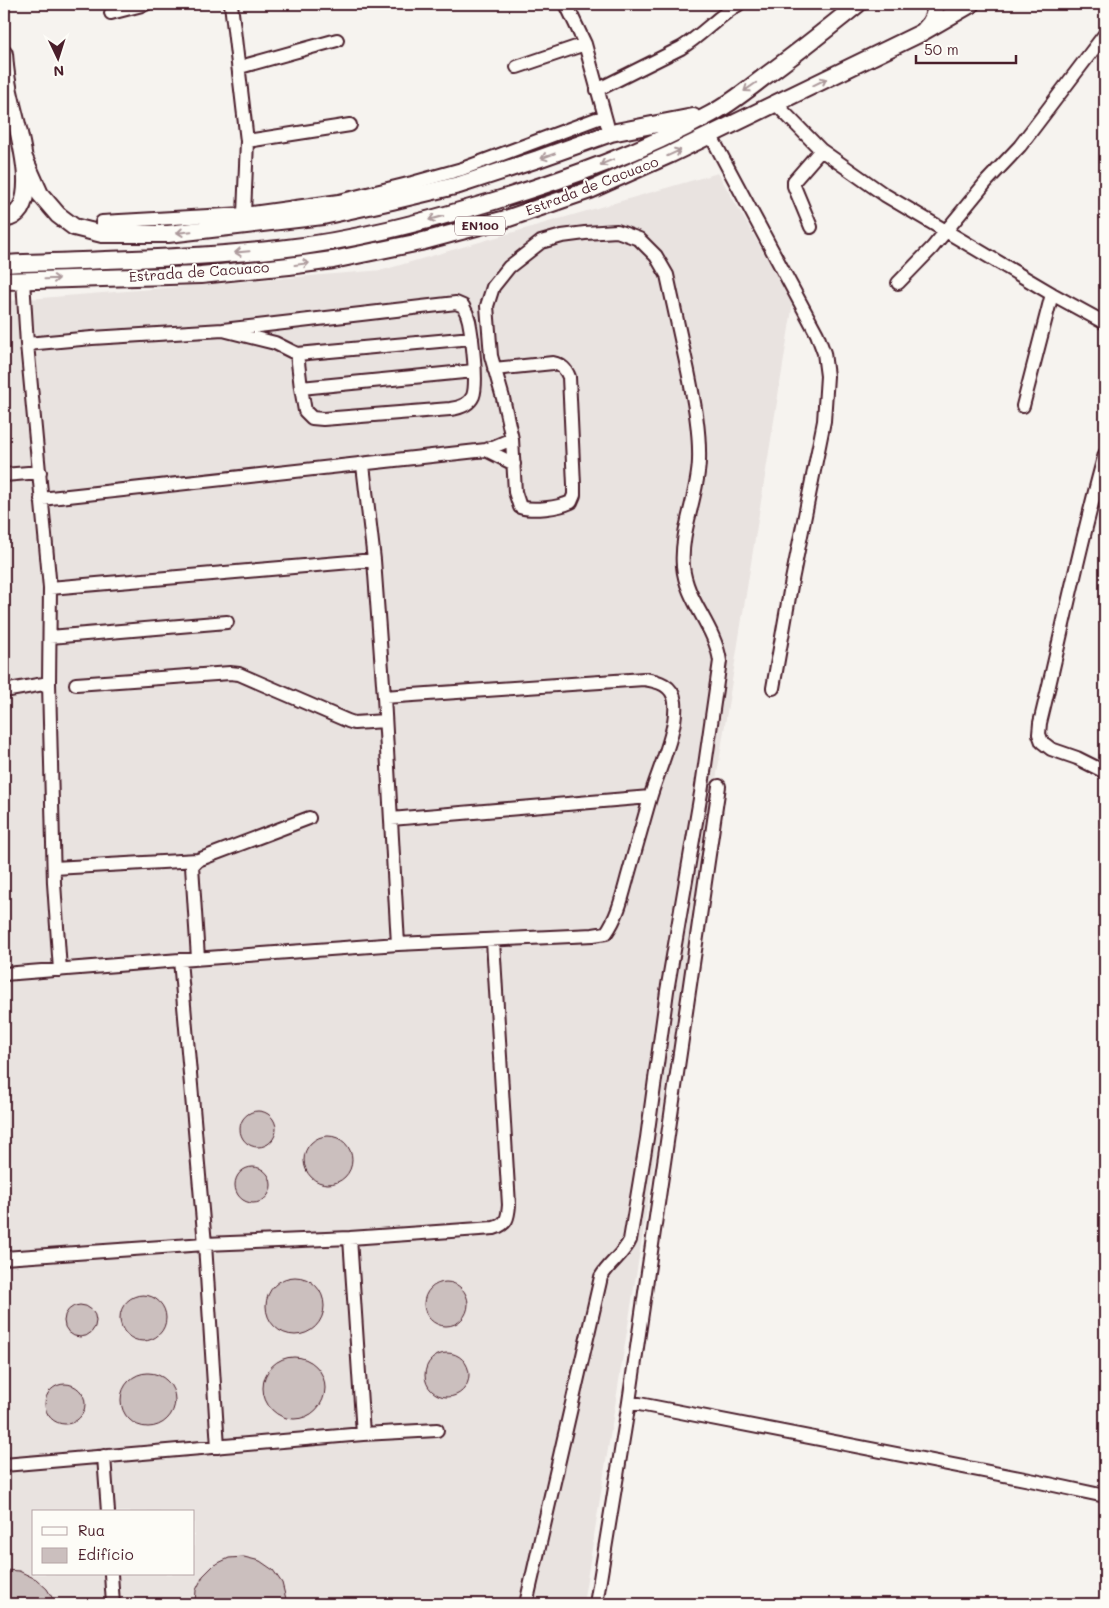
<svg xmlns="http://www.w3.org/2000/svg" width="1109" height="1608" font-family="Mali,sans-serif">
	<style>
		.built { fill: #e9e3e0; fill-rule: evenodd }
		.building { fill: #cbbfbe; stroke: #4a1f2b }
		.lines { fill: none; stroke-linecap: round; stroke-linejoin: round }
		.minor-casing { stroke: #4a1f2b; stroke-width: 16 }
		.major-casing { stroke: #4a1f2b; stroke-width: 20 }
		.minor { stroke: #fdfcf7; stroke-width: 12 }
		.major { stroke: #fdfcf7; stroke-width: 16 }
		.oneway { stroke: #ac999b }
		.labels { text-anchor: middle; stroke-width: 4; stroke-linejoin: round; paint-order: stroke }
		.shield { fill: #fdfcf7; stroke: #806168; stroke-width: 1 }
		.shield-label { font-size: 12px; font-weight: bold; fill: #4a1f2b }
		.street-label { font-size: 14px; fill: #4a1f2b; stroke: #fdfcf7 }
	</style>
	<rect width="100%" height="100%" fill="#f6f3ef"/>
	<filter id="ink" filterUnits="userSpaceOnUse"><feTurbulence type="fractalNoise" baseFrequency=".02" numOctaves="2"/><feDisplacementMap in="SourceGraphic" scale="10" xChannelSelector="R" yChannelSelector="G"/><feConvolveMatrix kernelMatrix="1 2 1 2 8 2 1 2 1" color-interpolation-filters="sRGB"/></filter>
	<g filter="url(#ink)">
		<path class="built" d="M 718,173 L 793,303 L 583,1604 L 4,1604 L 4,301 L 383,270 ZM 34,1512 L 194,1512 L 194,1574 L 34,1574 Z"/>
		<path class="building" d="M240 1129a18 18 0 1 1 36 0a18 18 0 1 1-36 0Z
			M304 1160a24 24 0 1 1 48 0a24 24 0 1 1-48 0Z
			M235 1185a18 18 0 1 1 36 0a18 18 0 1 1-36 0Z
			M266 1306a29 29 0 1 1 58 0a29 29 0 1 1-58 0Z
			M424 1304a22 22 0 1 1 44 0a22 22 0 1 1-44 0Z
			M120 1318a23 23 0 1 1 46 0a23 23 0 1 1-46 0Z
			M64 1321a16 16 0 1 1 32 0a16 16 0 1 1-32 0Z
			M425 1375a22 22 0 1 1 44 0a22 22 0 1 1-44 0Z
			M263 1388a31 31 0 1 1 62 0a31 31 0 1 1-62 0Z
			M121 1400a27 27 0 1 1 54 0a27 27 0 1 1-54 0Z
			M45 1404a20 20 0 1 1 40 0a20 20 0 1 1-40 0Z
			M 244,1557 L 260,1561 L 273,1570 L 282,1583 L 286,1599 L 285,1604 L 195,1604 L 196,1590 L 203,1576 L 214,1565 L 229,1558 Z
			M 4,1570 L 19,1571 L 36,1579 L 47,1589 L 56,1604 L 4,1604 Z"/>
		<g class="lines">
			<defs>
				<path id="minor" d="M 231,4 L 247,141 L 244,214
					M 566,4 L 585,44 L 607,124
					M 111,13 L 146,4
					M 240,67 L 337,40
					M 517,67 L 585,44
					M 597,90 L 681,48 C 702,35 718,16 739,4
					M 775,103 L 821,150 L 885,195 L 1052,294 L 1105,323
					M 711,136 L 817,334 L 824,353 L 827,376 L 824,421 L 792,580 L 773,688
					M 247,141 L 350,125
					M 102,222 L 244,214 L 339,201 L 412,183 L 462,169 L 604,116
					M 811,227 L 794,186 L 794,181 L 821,150
					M 23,280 L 27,344 L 50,588 L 49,683 L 54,883 L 60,970
					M 898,283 L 932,248 L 987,181 L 1020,146 L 1105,34
					M 27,344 L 92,338 L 223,330 L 456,303 L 463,306 C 466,311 468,316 469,321 C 472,336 478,383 473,396 C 469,405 459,408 450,409 L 323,419 L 312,418 L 305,411 L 301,388 L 297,354 L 275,343 L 223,330
					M 297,354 L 472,338
					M 494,369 L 553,363 C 562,365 566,369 569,377 L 574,485 L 574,495 L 571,502 C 558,508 533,511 520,507 L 515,492 L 512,439 L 503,398 L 491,356 L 487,306 L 493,287 L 509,267 L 541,242 L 562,236 L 585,233 L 617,231 L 639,239 L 656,256 L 667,275 C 674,307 681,339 688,371 C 694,401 700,430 699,461 C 698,496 680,531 683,566 C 686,601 715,626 720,661 L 701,793 L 667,991 L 647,1138 L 630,1240 C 624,1254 609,1263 601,1277 L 526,1604
					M 301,388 L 474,371
					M 1023,406 L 1052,294
					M 486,450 L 514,464
					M 1105,454 C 1080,543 1062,633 1040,723 L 1039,734 L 1042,742 L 1051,749 L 1077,758 L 1105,772
					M 363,465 L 374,560 L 384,697 L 398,944
					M 4,475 L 40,472
					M 41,499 L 486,450 L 512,439
					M 50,588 L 374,560
					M 50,637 L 227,622
					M 76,684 L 230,673 L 239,674 L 348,721 L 354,723 L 385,721
					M 4,691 L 49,683
					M 391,819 L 650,797
					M 54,868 L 198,860
					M 198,958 L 192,866 L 198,860 L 309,818
					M 180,960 L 205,1244 L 218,1447
					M 4,974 L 180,960 L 398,944 L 593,935 L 606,933 C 619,915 623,893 629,872 C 636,848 643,823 650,798 C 658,771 678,729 675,702 C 673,685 658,681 644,679 L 384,697
					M 350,1238 L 363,1434
					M 4,1258 L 205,1244 L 350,1238 L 494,1228 C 507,1224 508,1218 509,1205 L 493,941
					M 629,1402 L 1035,1481 L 1105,1496
					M 104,1456 L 108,1512
					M 4,1465 L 363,1434 L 437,1430
					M 111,1574 L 113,1604
					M 596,1604 L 629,1402 L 719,786"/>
				<path id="major" d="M 925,29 C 932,23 936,13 935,4
					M 4,54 C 5,69 7,85 11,100 C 16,125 46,213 4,219
					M 24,158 L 40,194 L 58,215 L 74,227 L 102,234 L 168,234 L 323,216 L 392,201 L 459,185 L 538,159 L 611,133 L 693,117
					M 4,264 C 95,260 188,259 279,249 C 352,241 424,222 494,201 C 569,178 642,152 711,114 C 730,104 747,90 764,77 C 796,54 827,29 858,4
					M 4,281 L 201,275 L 289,266 L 333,260 L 420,242 L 506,219 L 590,190 L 671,154 L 919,34 L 971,4"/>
			</defs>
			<use href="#minor" class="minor-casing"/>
			<use href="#major" class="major-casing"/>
			<use href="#minor" class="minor"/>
			<use href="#major" class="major"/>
		</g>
		<defs><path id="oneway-shaft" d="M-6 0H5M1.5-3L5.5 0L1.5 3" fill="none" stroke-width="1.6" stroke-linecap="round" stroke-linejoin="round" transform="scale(1.25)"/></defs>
		<g class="oneway">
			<use href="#oneway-shaft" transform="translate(820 82) rotate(-26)"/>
			<use href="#oneway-shaft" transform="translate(750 87) rotate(145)"/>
			<use href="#oneway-shaft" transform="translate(674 153) rotate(-25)"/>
			<use href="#oneway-shaft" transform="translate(548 156) rotate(160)"/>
			<use href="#oneway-shaft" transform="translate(607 162) rotate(157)"/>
			<use href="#oneway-shaft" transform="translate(436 218) rotate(165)"/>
			<use href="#oneway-shaft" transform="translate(184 232) rotate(174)"/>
			<use href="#oneway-shaft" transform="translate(242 252) rotate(175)"/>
			<use href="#oneway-shaft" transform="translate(302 264) rotate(-8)"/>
			<use href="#oneway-shaft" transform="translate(52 279) rotate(-2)"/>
		</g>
	</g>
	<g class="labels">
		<rect class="shield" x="455" y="216.5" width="50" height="19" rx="4"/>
		<g class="shield-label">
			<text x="480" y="230">EN100</text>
		</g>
		<g class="street-label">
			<text transform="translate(592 186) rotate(-21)" y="5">Estrada de Cacuaco</text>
			<text transform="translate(199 272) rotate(-4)" y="5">Estrada de Cacuaco</text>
		</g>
	</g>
	<rect width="1109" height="1608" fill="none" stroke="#fdfcf7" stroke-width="20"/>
	<rect x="10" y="10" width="1089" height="1588" fill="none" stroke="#4a1f2b" stroke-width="2" filter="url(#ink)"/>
	<rect x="32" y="1510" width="162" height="65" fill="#fdfcf7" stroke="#b5a4a5"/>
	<rect x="42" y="1527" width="25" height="8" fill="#fdfcf7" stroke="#b5a4a5"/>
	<text x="78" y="1536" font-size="15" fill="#4a1f2b">Rua</text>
	<rect x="42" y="1548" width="25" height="15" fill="#cbbfbe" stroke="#b5a4a5"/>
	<text x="78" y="1560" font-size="15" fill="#4a1f2b">Edifício</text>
	<g transform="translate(58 58) rotate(176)" stroke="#fdfcf7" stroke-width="4" paint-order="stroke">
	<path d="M0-4L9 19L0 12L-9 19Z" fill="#4a1f2b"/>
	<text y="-8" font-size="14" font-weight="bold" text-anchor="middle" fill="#4a1f2b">N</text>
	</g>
	<path d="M916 55v8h100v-8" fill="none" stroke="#4a1f2b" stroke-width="2.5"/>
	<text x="924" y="55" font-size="15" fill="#4a1f2b" stroke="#fdfcf7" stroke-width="4" paint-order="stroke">50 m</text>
</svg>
